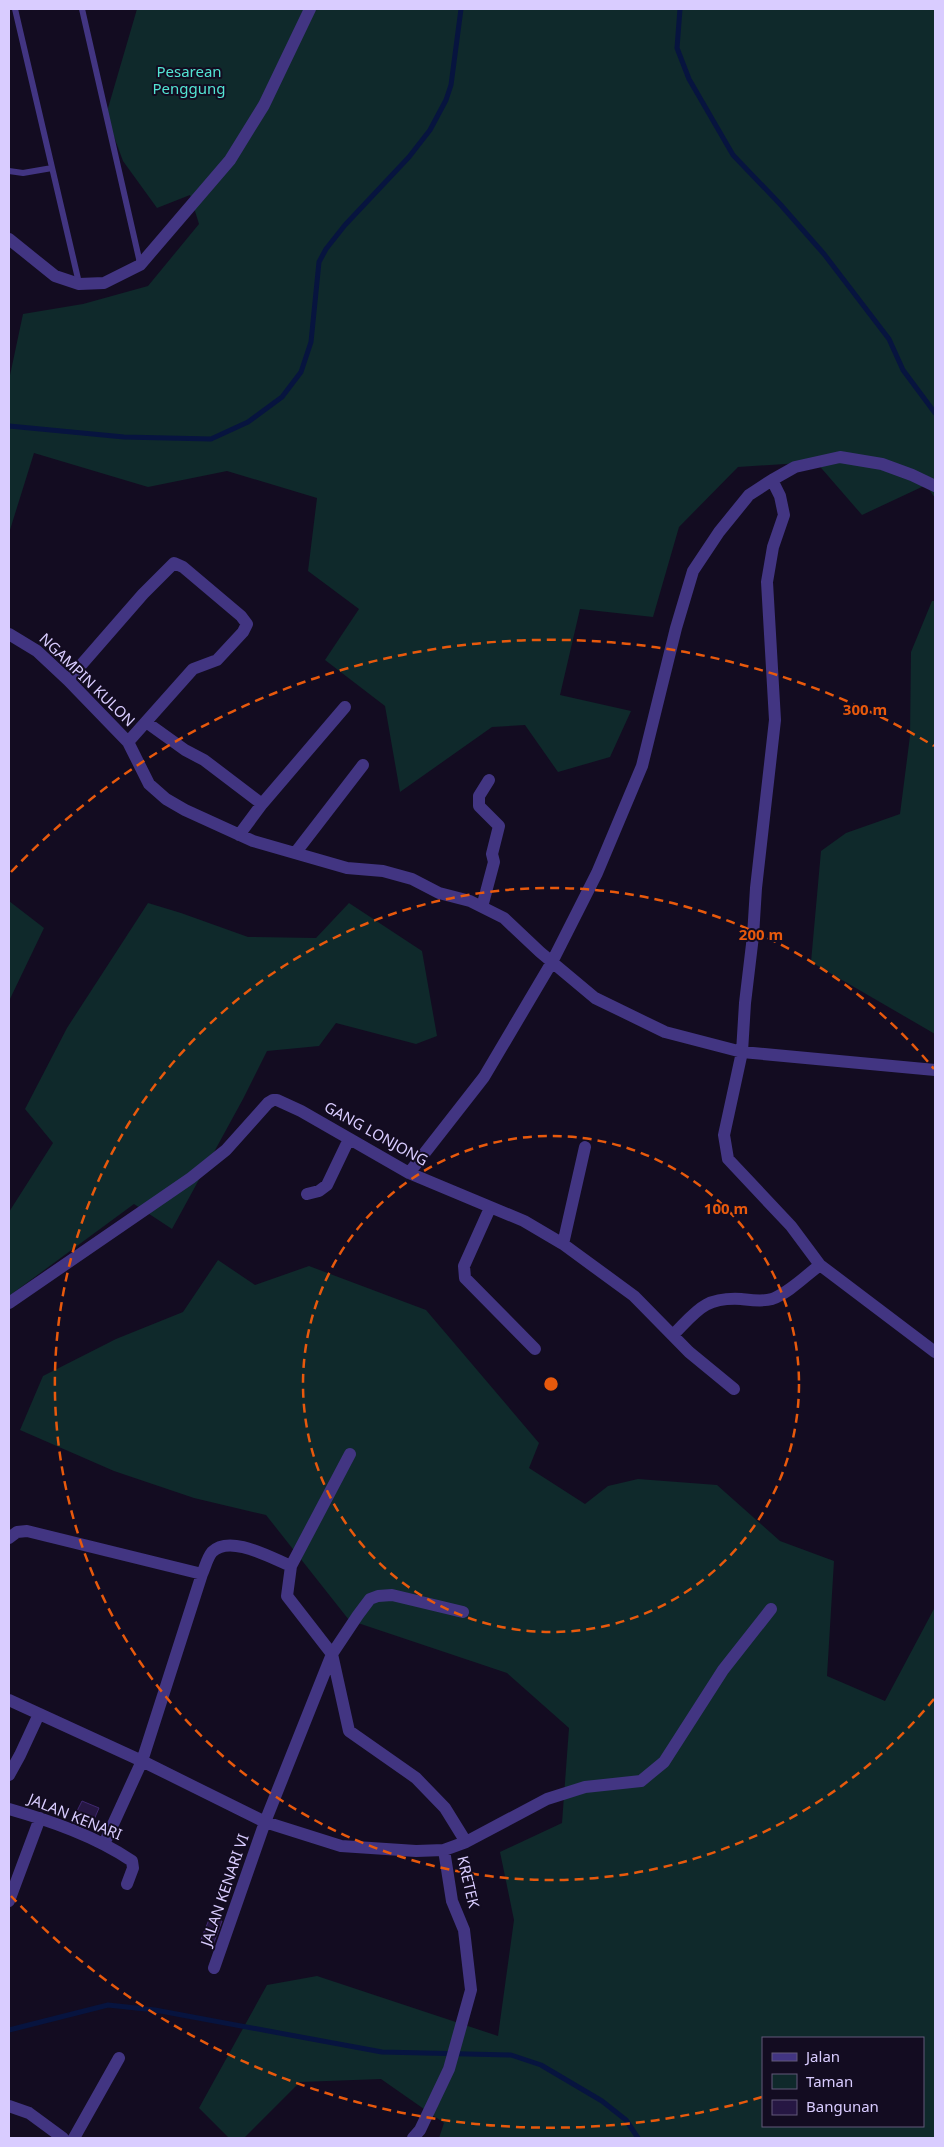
<svg xmlns="http://www.w3.org/2000/svg" width="944" height="2147" font-family="'Noto Sans',sans-serif">
	<style>
		.green { fill: #0f292b; fill-rule: evenodd }
		.lines { fill: none; stroke-linecap: round; stroke-linejoin: round }
		.stream { stroke: #07143f; stroke-width: 5 }
		.building { fill: #261743; stroke: #402870 }
		.service { stroke: #423582; stroke-width: 6 }
		.minor { stroke: #423582; stroke-width: 12 }
		.ring { fill: none; stroke: #e8590c; stroke-width: 2.5; stroke-dasharray: 9 6 }
		.labels { text-anchor: middle; stroke-width: 4; stroke-linejoin: round; paint-order: stroke }
		.park-label { font-size: 15px; fill: #53e4d3; stroke: #130c21 }
		.street-label { font-size: 15px; fill: #d9ccff; stroke: #130c21 }
		.centre { fill: #e8590c; stroke: #130c21; stroke-width: 2.5 }
		.ring-label { font-size: 15px; text-anchor: middle; font-weight: bold; fill: #e8590c; stroke: #130c21; stroke-width: 4; stroke-linejoin: round; paint-order: stroke }
	</style>
	<rect width="100%" height="100%" fill="#130c21"/>
	<path class="green" d="M 137,9 L 935,9 L 935,498 L 926,485 L 862,515 L 816,462 L 738,467 L 679,527 L 653,617 L 580,609 L 560,695 L 631,711 L 610,757 L 558,772 L 525,725 L 492,727 L 400,792 L 385,706 L 325,660 L 359,609 L 308,571 L 317,498 L 227,471 L 148,487 L 34,453 L 9,533 L 9,380 L 23,314 L 83,304 L 148,286 L 199,224 L 190,195 L 157,208 L 123,161 L 106,115 Z
		M 932,601 L 935,601 L 935,1034 L 811,962 L 821,851 L 846,833 L 900,814 L 910,736 L 911,652 Z
		M 9,901 L 44,928 L 9,1001 Z
		M 148,903 L 181,913 L 248,937 L 316,938 L 349,903 L 422,951 L 437,1036 L 416,1044 L 336,1023 L 319,1046 L 267,1051 L 243,1099 L 172,1229 L 134,1204 L 9,1296 L 9,1212 L 53,1143 L 25,1109 L 67,1028 Z
		M 218,1260 L 255,1285 L 309,1266 L 426,1310 L 539,1443 L 529,1468 L 585,1504 L 608,1486 L 638,1479 L 717,1485 L 780,1541 L 834,1561 L 827,1676 L 885,1701 L 935,1607 L 935,2138 L 439,2138 L 444,2123 L 381,2079 L 300,2082 L 244,2138 L 229,2138 L 199,2108 L 267,1985 L 317,1976 L 498,2036 L 514,1920 L 500,1852 L 562,1823 L 569,1728 L 507,1673 L 349,1620 L 266,1515 L 194,1498 L 114,1471 L 20,1430 L 43,1376 L 116,1339 L 183,1312 ZM 763,2038 L 923,2038 L 923,2126 L 763,2126 Z"/>
	<g class="lines">
		<path class="stream" d="M 680,9 L 677,48 L 689,79 L 733,155 L 780,204 L 824,254 L 889,339 L 903,370 L 935,413
			M 9,426 L 124,437 L 211,439 L 248,422 L 282,397 L 301,372 L 311,342 L 319,262 L 326,249 L 345,225 L 409,157 L 430,130 L 446,100 L 451,85 L 461,9
			M 9,2030 L 108,2005 L 155,2010 L 382,2052 L 511,2055 L 541,2065 L 602,2101 L 626,2120 L 638,2138"/>
	</g>
	<path class="building" d="M 82,1801 L 99,1808 L 90,1829 L 72,1821 Z
		M 210,1917 L 222,1921 L 213,1945 L 200,1942 Z"/>
	<g class="lines">
		<path class="service" d="M 15,9 L 79,283
			M 82,9 L 140,263
			M 9,171 L 23,173 L 52,168"/>
		<path class="minor" d="M 9,239 L 55,276 L 79,284 L 104,283 L 140,265 L 230,160 L 264,105 L 310,9
			M 772,480 L 780,496 L 784,515 L 773,547 L 767,582 L 775,720 L 756,888 L 753,936 L 745,1003 L 742,1052 L 724,1135 L 728,1159 L 791,1226 L 820,1265 L 935,1352
			M 9,634 L 37,651 L 68,680 L 128,742 L 149,784 L 166,799 L 185,810 L 253,841 L 347,868 L 383,871 L 412,879 L 439,893 L 470,901 L 504,918 L 540,952 L 595,998 L 665,1032 L 742,1052 L 935,1070
			M 68,680 L 143,594 L 174,563 L 183,567 L 241,616 L 247,624 L 243,632 L 217,660 L 193,669 L 128,742
			M 146,722 L 185,750 L 204,760 L 262,804
			M 239,835 L 262,804 L 345,707
			M 296,852 L 363,765
			M 482,907 L 494,862 L 492,854 L 499,826 L 479,806 L 479,796 L 489,780
			M 409,1173 L 484,1077 L 552,962 L 597,873 L 642,766 L 676,628 L 693,571 L 719,532 L 749,495 L 772,480 L 795,467 L 840,457 L 882,464 L 912,475 L 935,486
			M 307,1194 L 319,1191 L 327,1185 L 349,1139
			M 490,1208 L 464,1266 L 465,1278 L 535,1349
			M 563,1244 L 585,1147
			M 9,1303 L 191,1178 L 226,1150 L 268,1103 L 273,1100 L 277,1100 L 301,1111 L 409,1173 L 524,1221 L 563,1244 L 634,1296 L 689,1352 L 734,1389
			M 673,1335 C 697,1311 704,1297 741,1299 C 751,1300 762,1302 772,1299 C 790,1292 805,1276 820,1265
			M 350,1454 L 291,1566 L 287,1596 L 332,1654 L 349,1731 L 416,1778 L 445,1808 L 466,1842
			M 9,1538 L 17,1532 L 27,1531 L 202,1574
			M 9,1700 L 142,1761 L 265,1822 L 341,1846 L 416,1851 L 444,1850 L 452,1901 L 464,1930 L 471,1990 L 449,2069 L 420,2130 L 413,2138
			M 9,1775 L 20,1755 L 39,1714
			M 9,1809 C 51,1821 95,1836 132,1861 L 133,1868 L 127,1884
			M 104,1844 L 142,1761 L 202,1574 C 205,1568 207,1558 212,1552 C 230,1534 271,1558 291,1566
			M 444,1850 L 466,1842 L 547,1799 L 585,1787 L 641,1781 L 664,1762 L 723,1670 L 771,1609
			M 9,1901 L 40,1818
			M 214,1968 L 265,1822 L 332,1654 L 358,1615 L 370,1599 L 378,1596 L 392,1595 L 463,1612
			M 9,2106 L 29,2113 L 63,2138
			M 74,2138 L 119,2058"/>
	</g>
	<g class="ring">
		<circle cx="551" cy="1384" r="248"/>
		<path d="M934 1699A496 496 0 1 1 934 1069"/>
		<path d="M762 2097A744 744 0 0 1 11 1896M11 872A744 744 0 0 1 934 746"/>
	</g>
	<g class="labels">
		<g class="park-label">
			<text x="189" y="77">Pesarean<tspan x="189" dy="17">Penggung</tspan></text>
		</g>
		<g class="street-label">
			<text transform="translate(87 680) rotate(44)" y="5">NGAMPIN KULON</text>
			<text transform="translate(376 1134) rotate(29)" y="5">GANG LONJONG</text>
			<text transform="translate(75 1817) rotate(22)" y="5">JALAN KENARI</text>
			<text transform="translate(468 1882) rotate(77)" y="5">KRETEK</text>
			<text transform="translate(225 1890) rotate(-71)" y="5">JALAN KENARI VI</text>
		</g>
	</g>
	<circle cx="551" cy="1384" r="8" class="centre"/>
	<g class="ring-label">
		<text x="865" y="715">300 m</text>
		<text x="761" y="940">200 m</text>
		<text x="726" y="1214">100 m</text>
	</g>
	<rect width="944" height="2147" fill="none" stroke="#d9ccff" stroke-width="20"/>
	<rect x="762" y="2037" width="162" height="90" fill="#130c21" stroke="#62597a"/>
	<rect x="772" y="2053" width="25" height="8" fill="#423582" stroke="#62597a"/>
	<text x="806" y="2062" font-size="15" fill="#d9ccff">Jalan</text>
	<rect x="772" y="2074" width="25" height="15" fill="#0f292b" stroke="#62597a"/>
	<text x="806" y="2087" font-size="15" fill="#d9ccff">Taman</text>
	<rect x="772" y="2100" width="25" height="15" fill="#261743" stroke="#62597a"/>
	<text x="806" y="2112" font-size="15" fill="#d9ccff">Bangunan</text>
</svg>
